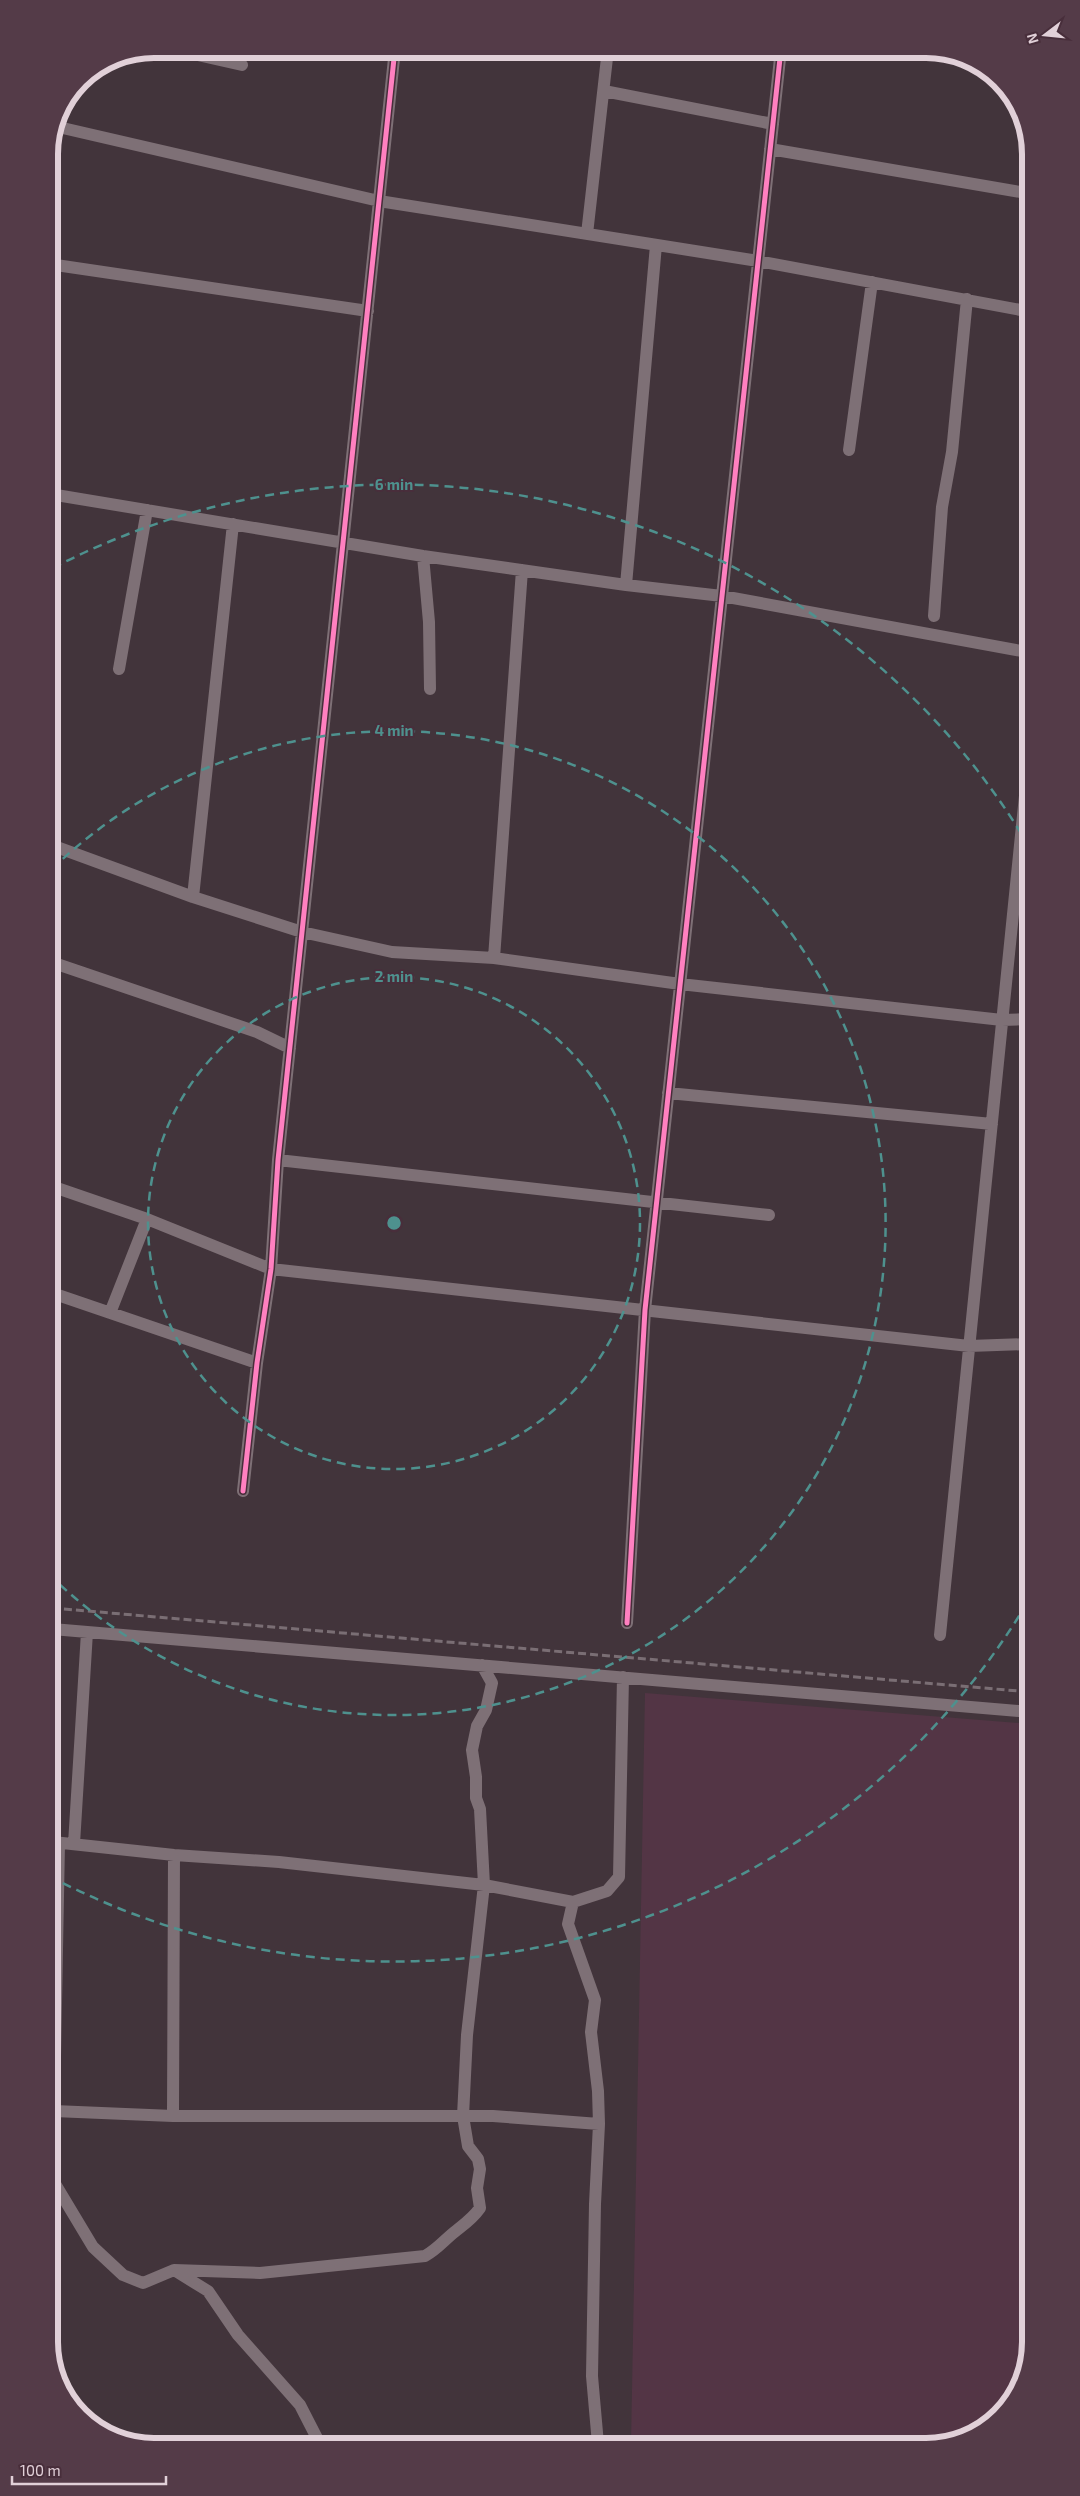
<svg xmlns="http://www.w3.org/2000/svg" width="1080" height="2496" font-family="'Exo 2',sans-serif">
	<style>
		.built { fill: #533545 }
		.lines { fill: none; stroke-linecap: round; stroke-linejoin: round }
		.street { stroke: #7e7076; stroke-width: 12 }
		.rail { stroke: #7a6e74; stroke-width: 3; stroke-dasharray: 8 4; stroke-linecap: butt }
		.cycleway-casing { stroke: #482e3b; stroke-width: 8 }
		.cycleway { stroke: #ff80c0; stroke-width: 5 }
		.ring { fill: none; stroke: #4e918e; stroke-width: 2.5; stroke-dasharray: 9 6 }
		.rim { fill: none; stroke: #e1d0d8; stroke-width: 6 }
		.centre { fill: #4e918e; stroke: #482e3b; stroke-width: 2.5 }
		.ring-label { font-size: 15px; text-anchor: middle; font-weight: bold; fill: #4e918e; stroke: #482e3b; stroke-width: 4; stroke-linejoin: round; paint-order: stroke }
	</style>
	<rect width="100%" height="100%" fill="#42343b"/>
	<path class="built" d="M 645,1693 L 1030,1724 L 1031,2342 L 1010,2406 L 960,2442 L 631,2444 Z"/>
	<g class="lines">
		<path class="street" d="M 171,49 L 242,65
			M 604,91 L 773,124
			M 56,116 L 61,107
			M 54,126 L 379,201 L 758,261 L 1026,311
			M 770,149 L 1026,193
			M 587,234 L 608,49
			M 49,264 L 368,311
			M 849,450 L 872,282
			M 50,494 L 423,556 L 626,585 L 722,596 L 1027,652
			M 423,556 L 429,622 L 430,689
			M 626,585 L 656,245
			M 934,616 L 942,507 L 952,452 L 967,299
			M 119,669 L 147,510
			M 51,845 L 193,897 L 302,932 L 392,952 L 494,958 L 680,984 L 1002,1020 L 1028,1019
			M 193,897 L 233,524
			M 494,958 L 522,570
			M 51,962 L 257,1032 L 290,1048
			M 668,1093 L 992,1124
			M 278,1160 L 769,1215
			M 51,1186 L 147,1219 L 271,1269 L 969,1346 L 1029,1344
			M 52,1293 L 257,1363
			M 110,1313 L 147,1219
			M 243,1491 L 257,1363 L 271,1269 L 278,1160 L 395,49
			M 627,1623 L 645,1310 L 781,49
			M 52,1629 L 1030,1712
			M 940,1635 L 1027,776
			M 53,1842 L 174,1855 L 279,1862 L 484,1885 L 573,1902 L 607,1891 L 619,1877 L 623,1677
			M 74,1844 L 87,1632
			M 573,1902 L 568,1924 L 595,2000 L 591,2032 L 598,2091 L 599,2124 L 595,2204 L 592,2376 L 598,2444
			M 54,2110 L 59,1843
			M 54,2111 L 173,2116 L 493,2116 L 599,2124
			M 173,2116 L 174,1855
			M 54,2182 L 93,2247 L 123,2275 L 143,2283 L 174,2270 L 208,2291 L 238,2335 L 300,2405 L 321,2446
			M 174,2270 L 260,2273 L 425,2256 C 438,2249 445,2239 457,2230 C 466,2223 473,2218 480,2208 L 477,2188 L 480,2169 L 478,2159 L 468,2146 L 463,2116 L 467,2035 L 484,1885 L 480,1809 L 476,1798 L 476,1777 L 472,1750 L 477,1726 L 486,1710 L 492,1683 L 482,1665"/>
		<path class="rail" d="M 52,1608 L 1030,1692"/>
		<defs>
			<path id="cycleway" d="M 243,1491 L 257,1363 L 271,1269 L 278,1160 L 395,49
				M 627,1623 L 645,1310 L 781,49"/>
		</defs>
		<use href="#cycleway" class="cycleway-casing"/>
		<use href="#cycleway" class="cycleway"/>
	</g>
	<g class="ring">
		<circle cx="394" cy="1223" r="246"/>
		<path d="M52 869A492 492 0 1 1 55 1580"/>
		<path d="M1027 1603A738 738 0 0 1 53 1878M53 568A738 738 0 0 1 1027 843"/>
	</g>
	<path d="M0 0H1080V2496H0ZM154 58H926A96 96 0 0 1 1022 154V2342A96 96 0 0 1 926 2438H154A96 96 0 0 1 58 2342V154A96 96 0 0 1 154 58Z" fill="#543b48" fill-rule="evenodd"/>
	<path class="rim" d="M154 58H926A96 96 0 0 1 1022 154V2342A96 96 0 0 1 926 2438H154A96 96 0 0 1 58 2342V154A96 96 0 0 1 154 58Z"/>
	<circle cx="394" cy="1223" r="8" class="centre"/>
	<g class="ring-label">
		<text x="394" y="490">6 min</text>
		<text x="394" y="736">4 min</text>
		<text x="394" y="982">2 min</text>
	</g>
	<g transform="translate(1045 35) rotate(254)" stroke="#482e3b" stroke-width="4" paint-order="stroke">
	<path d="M0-4L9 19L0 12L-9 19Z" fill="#e1d0d8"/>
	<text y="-8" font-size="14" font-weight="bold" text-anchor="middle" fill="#e1d0d8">N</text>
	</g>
	<path d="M12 2476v8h154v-8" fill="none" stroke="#e1d0d8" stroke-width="2.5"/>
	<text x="20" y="2476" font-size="15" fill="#e1d0d8" stroke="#482e3b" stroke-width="4" paint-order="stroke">100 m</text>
</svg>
